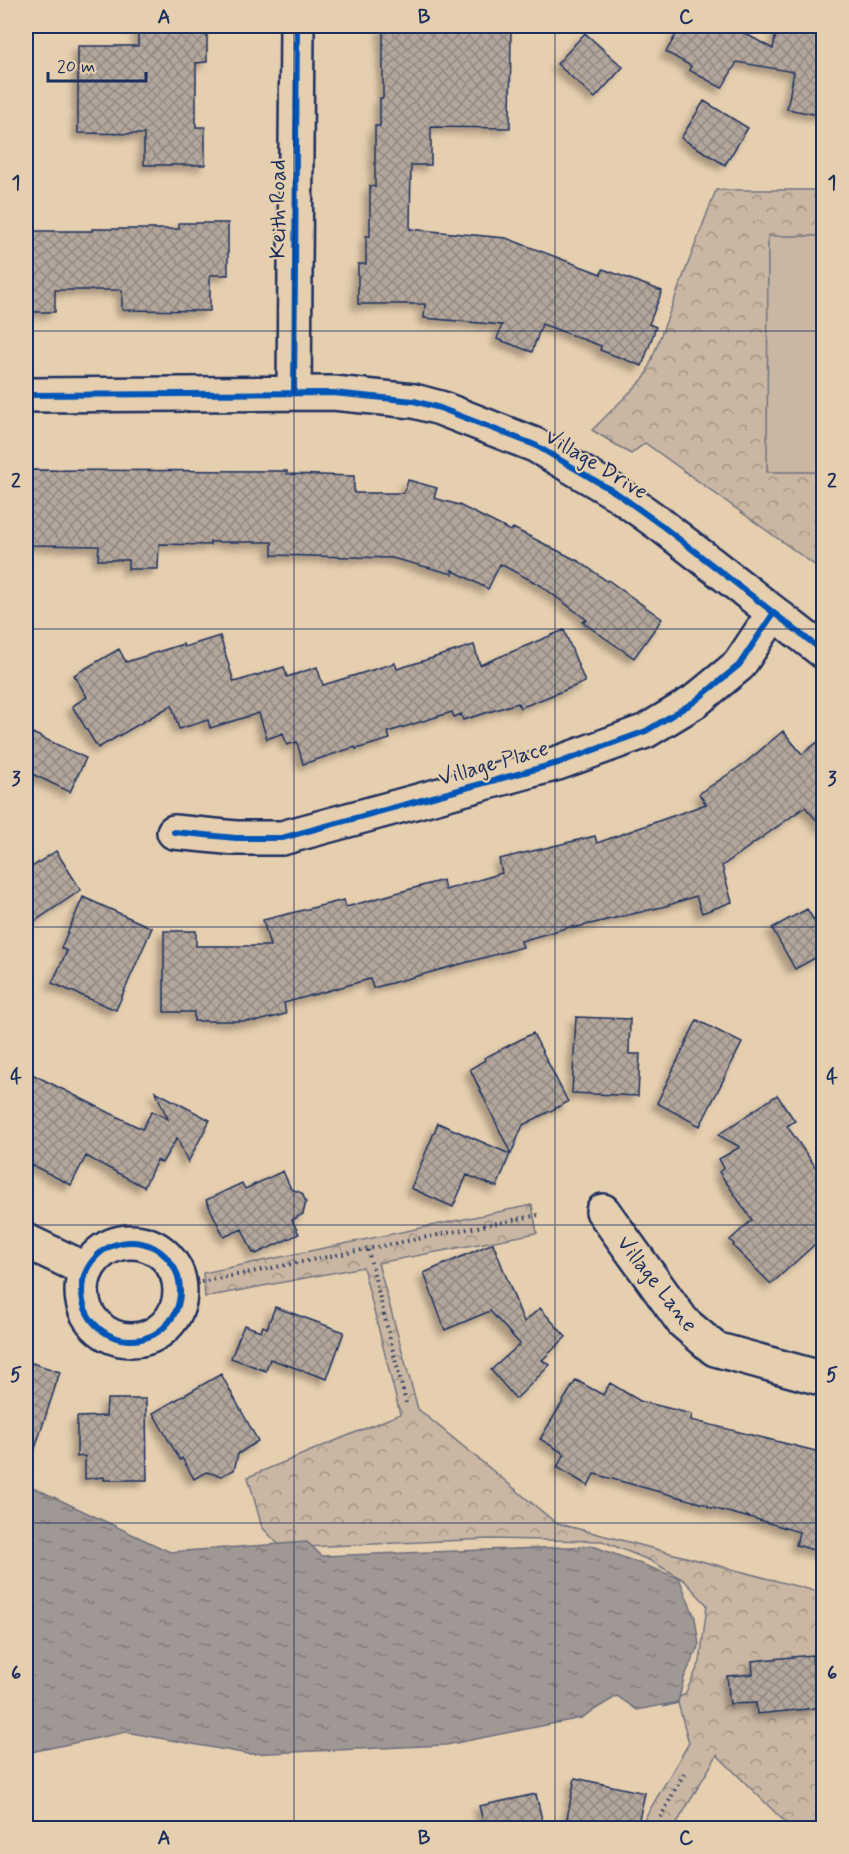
<svg xmlns="http://www.w3.org/2000/svg" width="849" height="1854" font-family="Mynerve,sans-serif">
	<style>
		.forest { fill: url(#forest-crowns); stroke: #727380; stroke-width: 1.5 }
		.pitch { fill: #c9b7a3; stroke: #727380; stroke-width: 1.5 }
		.water { fill: url(#water-ripples); stroke: #6b6e7e; stroke-width: 1.5 }
		.building { fill: url(#building-cross-hatch); stroke: #1b2f5e; stroke-width: 1.5; filter: url(#shadow) }
		.lines { fill: none; stroke-linecap: round; stroke-linejoin: round }
		.street-casing { stroke: #1b2f5e; stroke-width: 38 }
		.path { stroke: #1b2f5e; stroke-width: 4; stroke-dasharray: 1.5 4.5; stroke-linecap: butt }
		.street { stroke: #e6cfaf; stroke-width: 33 }
		.cycleway-casing { stroke: #e6cfaf; stroke-width: 10 }
		.cycleway { stroke: #0057b8; stroke-width: 6 }
		.grid { fill: none; stroke: #1b2f5e; stroke-width: 1.5; stroke-opacity: 0.55 }
		.labels { text-anchor: middle; stroke-width: 4.5; stroke-linejoin: round; paint-order: stroke }
		.street-label { font-size: 22px; fill: #1b2f5e; stroke: #e6cfaf }
		.neatline { fill: none; stroke: #1b2f5e; stroke-width: 2 }
		.grid-label { font-size: 20px; text-anchor: middle; font-weight: bold; fill: #1b2f5e }
	</style>
	<defs>
		<pattern id="forest-crowns" width="20" height="18" patternUnits="userSpaceOnUse" patternTransform="scale(1.5)"><rect width="20" height="18" fill="#c9b7a3"/><path d="M2 6a3 3 0 1 1 6 0M12 15a3 3 0 1 1 6 0" fill="none" stroke="#a29588"/></pattern>
		<pattern id="water-ripples" width="26" height="14" patternUnits="userSpaceOnUse" patternTransform="scale(1.5)"><rect width="26" height="14" fill="#a09894"/><path d="M2 4q2-2 4 0t4 0M15 11q2-2 4 0t4 0" fill="none" stroke="#827c7c"/></pattern>
		<pattern id="building-cross-hatch" width="8" height="8" patternUnits="userSpaceOnUse" patternTransform="scale(1.5)"><rect width="8" height="8" fill="#b3a79b"/><path d="M0 0l8 8M0 8l8-8" fill="none" stroke="#918882"/></pattern>
		<filter id="shadow"><feDropShadow dx="-5.5" dy="5.5" stdDeviation="3" flood-color="#0004"/></filter>
	</defs>
	<rect width="100%" height="100%" fill="#e6cfaf"/>
	<filter id="ink" filterUnits="userSpaceOnUse"><feTurbulence type="fractalNoise" baseFrequency=".0167" numOctaves="2"/><feDisplacementMap in="SourceGraphic" scale="12" xChannelSelector="R" yChannelSelector="G"/><feConvolveMatrix kernelMatrix="1 2 1 2 8 2 1 2 1" color-interpolation-filters="sRGB"/></filter>
	<g filter="url(#ink)">
		<path class="forest" d="M 716,190 L 823,190 L 823,571 L 645,443 L 631,454 L 592,430 L 645,377 Z
			M 532,1205 L 537,1233 L 378,1263 L 418,1409 L 556,1523 L 823,1593 L 823,1828 L 791,1828 L 717,1755 L 674,1828 L 639,1828 L 689,1743 L 678,1703 L 663,1707 L 685,1694 L 700,1662 L 707,1605 L 684,1580 L 651,1561 L 602,1541 L 490,1539 L 282,1548 L 262,1527 L 248,1477 L 400,1414 L 363,1267 L 205,1297 L 203,1273 Z"/>
		<path class="pitch" d="M 768,236 L 823,236 L 823,472 L 767,472 Z"/>
		<path class="water" d="M 26,1484 L 170,1552 L 307,1542 L 322,1556 L 593,1546 L 679,1578 L 695,1618 L 699,1645 L 684,1678 L 678,1702 L 637,1710 L 617,1696 L 581,1718 L 446,1745 L 248,1754 L 126,1732 L 26,1753 Z"/>
		<path class="building" d="M 138,26 L 207,26 L 207,62 L 196,63 L 196,127 L 205,127 L 205,165 L 144,165 L 144,134 L 78,133 L 78,46 L 138,46 Z
			M 383,26 L 511,26 L 510,128 L 431,127 L 431,165 L 411,165 L 410,229 L 506,238 L 601,274 L 603,269 L 662,291 L 649,324 L 656,327 L 642,366 L 600,350 L 601,346 L 542,324 L 532,352 L 497,339 L 502,325 L 424,318 L 425,304 L 358,304 L 358,264 L 366,264 L 366,236 L 370,236 L 370,186 L 375,187 L 375,126 L 380,126 L 380,98 L 383,98 Z
			M 681,26 L 732,26 L 773,49 L 777,27 L 824,36 L 824,116 L 787,109 L 794,72 L 737,62 L 722,88 L 689,70 L 691,66 L 666,52 Z
			M 585,33 L 623,67 L 595,98 L 557,64 Z
			M 704,101 L 748,128 L 725,165 L 681,138 Z
			M 179,223 L 228,223 L 228,275 L 210,275 L 210,311 L 122,310 L 122,290 L 55,290 L 55,312 L 26,312 L 26,231 L 92,231 L 92,229 L 179,229 Z
			M 28,470 L 287,471 L 287,474 L 354,476 L 354,493 L 404,493 L 408,480 L 437,488 L 434,498 L 459,505 L 511,531 L 513,528 L 580,562 L 607,581 L 608,580 L 662,619 L 634,658 L 582,622 L 587,620 L 540,585 L 500,564 L 488,589 L 452,570 L 453,574 L 392,558 L 272,555 L 272,542 L 210,542 L 210,545 L 159,544 L 158,569 L 128,569 L 128,560 L 98,560 L 99,546 L 27,545 Z
			M 564,630 L 585,682 L 520,708 L 518,703 L 463,720 L 461,714 L 454,717 L 452,712 L 388,732 L 390,739 L 356,749 L 355,747 L 303,764 L 297,742 L 287,745 L 283,733 L 267,739 L 259,713 L 210,728 L 208,720 L 179,729 L 172,705 L 98,748 L 72,706 L 87,697 L 74,675 L 119,649 L 126,662 L 183,644 L 184,647 L 220,636 L 234,682 L 284,667 L 287,677 L 317,667 L 323,685 L 395,663 L 397,669 L 474,645 L 480,665 Z
			M 26,730 L 86,758 L 70,792 L 26,771 Z
			M 783,731 L 802,754 L 824,737 L 824,829 L 805,807 L 722,866 L 732,902 L 702,913 L 696,896 L 666,906 L 573,928 L 573,926 L 521,941 L 523,947 L 373,988 L 370,979 L 284,1003 L 286,1014 L 259,1021 L 194,1021 L 194,1012 L 164,1012 L 164,931 L 196,931 L 196,946 L 270,946 L 263,920 L 344,900 L 346,907 L 443,880 L 445,890 L 502,873 L 499,859 L 595,836 L 597,843 L 706,804 L 699,794 L 745,763 Z
			M 56,851 L 81,890 L 26,927 L 26,871 Z
			M 83,897 L 152,928 L 116,1010 L 52,983 L 67,951 L 61,948 Z
			M 807,909 L 824,936 L 824,953 L 795,969 L 772,928 Z
			M 576,1017 L 630,1019 L 629,1054 L 640,1054 L 638,1096 L 572,1093 Z
			M 697,1020 L 742,1043 L 700,1126 L 657,1103 Z
			M 533,1033 L 568,1102 L 523,1125 L 511,1154 L 470,1069 L 485,1060 L 484,1058 Z
			M 26,1071 L 142,1129 L 152,1111 L 168,1119 L 155,1091 L 210,1120 L 188,1162 L 177,1138 L 162,1163 L 157,1160 L 144,1187 L 86,1156 L 71,1185 L 26,1162 Z
			M 777,1095 L 795,1121 L 787,1126 L 824,1179 L 824,1236 L 771,1284 L 733,1246 L 734,1244 L 730,1240 L 752,1220 L 719,1172 L 724,1168 L 719,1159 L 740,1147 L 718,1135 Z
			M 438,1123 L 510,1154 L 497,1187 L 467,1175 L 453,1207 L 411,1188 Z
			M 283,1171 L 291,1189 L 302,1193 L 306,1202 L 303,1214 L 292,1220 L 299,1234 L 256,1254 L 255,1252 L 253,1253 L 242,1229 L 224,1237 L 206,1200 L 242,1183 L 245,1189 Z
			M 493,1243 L 524,1322 L 540,1308 L 566,1337 L 542,1360 L 550,1365 L 516,1399 L 491,1370 L 520,1344 L 490,1311 L 445,1330 L 424,1273 Z
			M 275,1307 L 344,1332 L 327,1379 L 270,1359 L 266,1371 L 231,1358 L 244,1325 L 261,1331 L 263,1326 L 267,1328 Z
			M 26,1361 L 60,1372 L 31,1461 L 26,1461 Z
			M 221,1374 L 258,1441 L 238,1454 L 234,1470 L 221,1476 L 206,1472 L 194,1479 L 182,1458 L 180,1460 L 153,1413 Z
			M 576,1380 L 603,1395 L 610,1383 L 640,1401 L 692,1414 L 691,1420 L 824,1453 L 824,1553 L 796,1545 L 799,1532 L 746,1516 L 746,1517 L 708,1507 L 708,1505 L 594,1474 L 588,1486 L 557,1467 L 565,1454 L 540,1439 Z
			M 107,1399 L 146,1399 L 147,1480 L 104,1480 L 104,1477 L 85,1479 L 85,1456 L 77,1457 L 77,1417 L 106,1416 Z
			M 812,1655 L 817,1708 L 757,1714 L 756,1703 L 730,1704 L 727,1676 L 753,1674 L 752,1661 Z
			M 575,1778 L 645,1793 L 637,1828 L 565,1828 Z
			M 536,1794 L 544,1828 L 485,1828 L 479,1806 Z"/>
		<g class="lines">
			<defs>
				<path id="street" d="M 294,393 L 297,26
					M 26,395 L 333,393 L 414,401 L 440,408 L 535,445 L 618,494 L 661,525 L 824,652
					M 174,832 L 236,838 L 282,838 L 558,763 L 646,731 L 694,702 L 739,665 L 773,614
					M 603,1211 L 683,1322 L 715,1349 L 824,1379
					M 26,1241 L 87,1270
					M82 1291a49 49 0 1 1 98 0a49 49 0 1 1-98 0Z"/>
			</defs>
			<use href="#street" class="street-casing"/>
			<path class="path" d="M 368,1250 L 407,1407
				M 201,1282 L 538,1215
				M 655,1828 L 685,1771"/>
			<use href="#street" class="street"/>
			<defs>
				<path id="cycleway" d="M 294,393 L 297,26
					M 26,395 L 333,393 L 414,401 L 440,408 L 535,445 L 618,494 L 661,525 L 824,652
					M 174,832 L 236,838 L 282,838 L 558,763 L 646,731 L 694,702 L 739,665 L 773,614
					M82 1291a49 49 0 1 1 98 0a49 49 0 1 1-98 0Z"/>
			</defs>
			<use href="#cycleway" class="cycleway-casing"/>
			<use href="#cycleway" class="cycleway"/>
		</g>
	</g>
	<path class="grid" d="M 294,26 L 294,1828M 555,26 L 555,1828M 26,331 L 824,331M 26,629 L 824,629M 26,927 L 824,927M 26,1225 L 824,1225M 26,1523 L 824,1523"/>
	<g class="labels">
		<g class="street-label">
			<text transform="translate(277 209) rotate(-90)" y="8">Keith Road</text>
			<text transform="translate(597 463) rotate(31)" y="8">Village Drive</text>
			<text transform="translate(493 762) rotate(-16)" y="8">Village Place</text>
			<text transform="translate(658 1283) rotate(52)" y="8">Village Lane</text>
		</g>
	</g>
	<rect width="849" height="1854" fill="none" stroke="#e6cfaf" stroke-width="66"/>
	<path d="M48 72v9h98v-9" fill="none" stroke="#1b2f5e" stroke-width="3"/>
	<text x="57" y="72" font-size="18" fill="#1b2f5e" stroke="#e6cfaf" stroke-width="4.5" paint-order="stroke">20 m</text>
	<rect x="33" y="33" width="783" height="1788" class="neatline"/>
	<g class="grid-label">
		<text x="164" y="23">A</text>
		<text x="424" y="23">B</text>
		<text x="686" y="23">C</text>
		<text x="16" y="189">1</text>
		<text x="832" y="189">1</text>
		<text x="16" y="487">2</text>
		<text x="832" y="487">2</text>
		<text x="16" y="785">3</text>
		<text x="832" y="785">3</text>
		<text x="16" y="1083">4</text>
		<text x="832" y="1083">4</text>
		<text x="16" y="1381">5</text>
		<text x="832" y="1381">5</text>
		<text x="16" y="1679">6</text>
		<text x="832" y="1679">6</text>
		<text x="164" y="1844">A</text>
		<text x="424" y="1844">B</text>
		<text x="686" y="1844">C</text>
	</g>
</svg>
